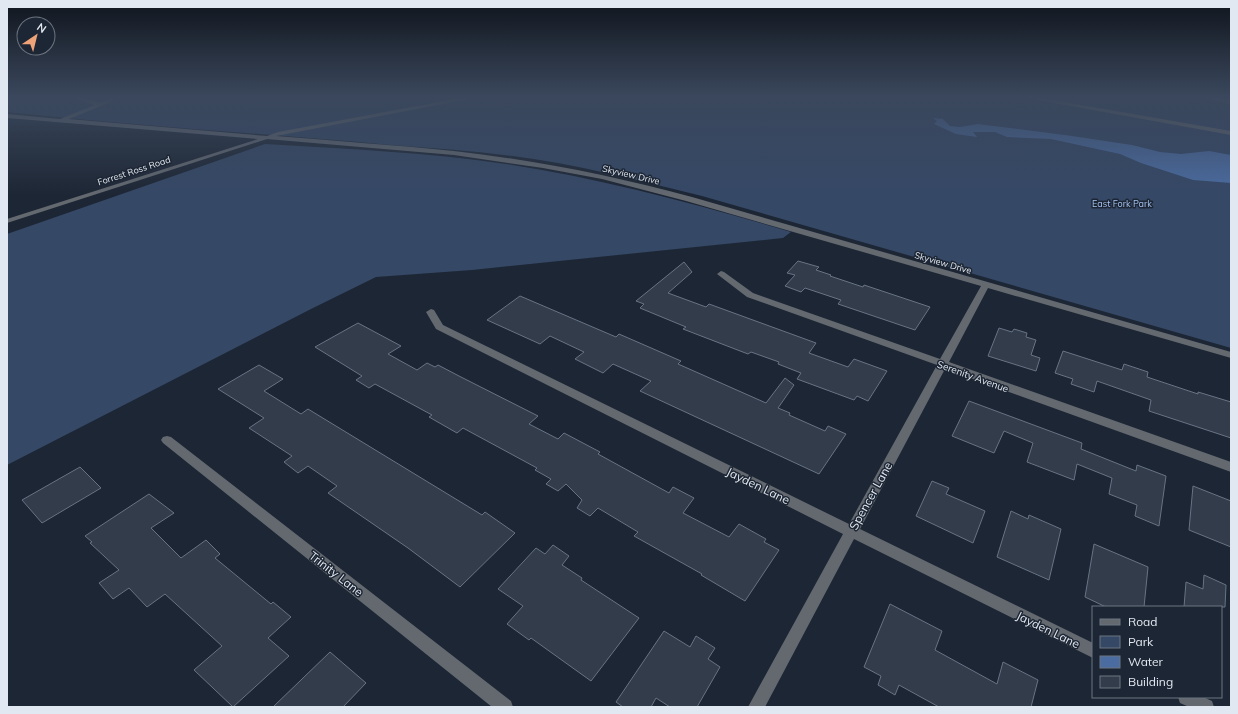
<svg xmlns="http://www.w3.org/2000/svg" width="1238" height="714" font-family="Mulish,sans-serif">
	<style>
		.green { fill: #354866 }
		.water { fill: #4b6ca1 }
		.building { fill: #323c4b; stroke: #687384 }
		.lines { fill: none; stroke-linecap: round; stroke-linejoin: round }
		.minor { fill: #646970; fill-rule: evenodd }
		.labels { text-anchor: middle; stroke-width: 3; stroke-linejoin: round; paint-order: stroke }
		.far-street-label { font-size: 9px; fill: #e2e8f1; stroke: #1d2634 }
		.far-park-label { font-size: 9px; fill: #a7c4f2; stroke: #1d2634 }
		.street-label { font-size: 10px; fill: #e2e8f1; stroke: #1d2634 }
		.near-street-label { font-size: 12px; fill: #e2e8f1; stroke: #1d2634 }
	</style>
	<rect width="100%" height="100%" fill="#1d2634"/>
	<path class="green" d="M 7,96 L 1231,96 L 1231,348 L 702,196 C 640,181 577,164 513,156 C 472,151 431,148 390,145 C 262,133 134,126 7,112 Z
		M 265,144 C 345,149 426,152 506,164 C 603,179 697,204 791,232 L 783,238 L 472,270 L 376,277 L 311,309 L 7,465 L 7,234 Z"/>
	<path class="water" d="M 933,118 L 943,119 L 950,126 L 960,127 L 978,124 L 1072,136 L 1132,145 L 1160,152 L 1181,154 L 1209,151 L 1231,155 L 1231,183 L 1193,180 L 1141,163 L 1120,154 L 1051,139 L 1007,137 L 995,132 L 973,132 L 977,137 L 956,134 L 934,124 L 937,121 Z"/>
	<path class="building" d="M 798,261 L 819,267 L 816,270 L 831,275 L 830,276 L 863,287 L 864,285 L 930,307 L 915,330 L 838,304 L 841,300 L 805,288 L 801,292 L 785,286 L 795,275 L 787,273 Z
		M 684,262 L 692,272 L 668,293 L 706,307 L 709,304 L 816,343 L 809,353 L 848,367 L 854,359 L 887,371 L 868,401 L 857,396 L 854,400 L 797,379 L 801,373 L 778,364 L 779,362 L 751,352 L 748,354 L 683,329 L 686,327 L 640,308 L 644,304 L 636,301 Z
		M 520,296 L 616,337 L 619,334 L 681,361 L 678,364 L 766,403 L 785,378 L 794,385 L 778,408 L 790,413 L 789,415 L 825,431 L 828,426 L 846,434 L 819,474 L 640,391 L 651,381 L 613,364 L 603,373 L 575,359 L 584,352 L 550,336 L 540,344 L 487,320 Z
		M 358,323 L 401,346 L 388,354 L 417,370 L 427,363 L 435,367 L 438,365 L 459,376 L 538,416 L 529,424 L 558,439 L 564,433 L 600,452 L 598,454 L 669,493 L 673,487 L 694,498 L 683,513 L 729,537 L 739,524 L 766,539 L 764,542 L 779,550 L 745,601 L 701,575 L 702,574 L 634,536 L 638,532 L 598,508 L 590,516 L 577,508 L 582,500 L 566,484 L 558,491 L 546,484 L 551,479 L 535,470 L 537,468 L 463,428 L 457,433 L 429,417 L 432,415 L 375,384 L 369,388 L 356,380 L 362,376 L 315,347 Z
		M 999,328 L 1012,332 L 1014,329 L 1027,333 L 1026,337 L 1036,340 L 1031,355 L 1040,358 L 1036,371 L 988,356 Z
		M 1063,351 L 1122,370 L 1124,364 L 1148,372 L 1147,377 L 1198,394 L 1198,392 L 1231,402 L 1231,438 L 1149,411 L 1151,400 L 1097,381 L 1094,392 L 1071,384 L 1073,379 L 1055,373 Z
		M 259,365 L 283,379 L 264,391 L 301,414 L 308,409 L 482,515 L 485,512 L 515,533 L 460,587 L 408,548 L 328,493 L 337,486 L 308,466 L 298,473 L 284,462 L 292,456 L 249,428 L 264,418 L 218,389 Z
		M 969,401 L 1082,443 L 1081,449 L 1136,471 L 1137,465 L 1166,476 L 1159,526 L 1135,516 L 1137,505 L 1109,494 L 1112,478 L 1077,464 L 1074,480 L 1027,462 L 1033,443 L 1004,431 L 994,453 L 952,436 Z
		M 80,467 L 101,488 L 42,523 L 22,500 Z
		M 932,481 L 949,488 L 946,494 L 985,511 L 973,543 L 916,516 Z
		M 1193,486 L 1231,501 L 1231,547 L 1189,530 Z
		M 149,494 L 174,513 L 151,528 L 181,558 L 206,540 L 220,554 L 215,558 L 271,604 L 273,602 L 291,617 L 268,638 L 289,656 L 233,707 L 194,670 L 222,646 L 165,594 L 147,607 L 129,588 L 113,599 L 99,583 L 119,570 L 90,543 L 92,542 L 85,536 Z
		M 1011,511 L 1028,519 L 1029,515 L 1061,529 L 1049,580 L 997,557 Z
		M 1094,544 L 1148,567 L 1144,607 L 1106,607 L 1085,597 Z
		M 553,545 L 569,556 L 562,565 L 582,578 L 581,580 L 639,618 L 591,681 L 531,638 L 529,640 L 507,624 L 523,606 L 498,589 L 536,548 L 545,554 Z
		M 1204,575 L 1226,585 L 1225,607 L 1184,607 L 1186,582 L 1203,589 Z
		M 890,604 L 942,631 L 935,650 L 997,684 L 1003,662 L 1038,680 L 1031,707 L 939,707 L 899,685 L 895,695 L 878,685 L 881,676 L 864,667 Z
		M 664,631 L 690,647 L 696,636 L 715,648 L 708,659 L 720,667 L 697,707 L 670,707 L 656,698 L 651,707 L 623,707 L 616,702 Z
		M 330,652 L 366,683 L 343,707 L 273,707 Z"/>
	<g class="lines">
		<path class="minor" d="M 67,96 L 76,96 L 100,103 L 117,96 L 125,96 L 69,119 L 267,136 L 278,132 L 471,96 L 484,96 L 276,136 C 336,141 395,145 454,151 C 534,160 614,176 692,197 L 1231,352 L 1231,358 L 988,288 L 949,362 L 1231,462 L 1231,472 L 945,369 L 860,529 L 1093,643 L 1093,658 L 854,539 L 765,707 L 748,707 L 843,534 L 436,329 L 426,312 L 431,309 L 434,310 L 443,325 L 849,524 L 937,365 L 747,297 L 717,274 L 721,271 L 724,272 L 753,293 L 940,359 L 981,286 L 686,201 L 602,179 L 543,168 L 454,155 L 267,139 L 7,223 L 7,219 L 258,139 L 7,118 L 7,114 L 60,119 L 95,105 Z
			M 1016,96 L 1029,96 L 1231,131 L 1231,135 Z
			M 1190,96 L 1205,96 L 1231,100 L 1231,104 Z
			M 167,436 L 171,437 L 511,701 L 513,707 L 492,707 L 163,443 L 161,440 L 163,437 Z
			M 1178,697 L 1203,697 L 1212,701 L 1214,707 L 1189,707 L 1180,703 Z"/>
	</g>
	<linearGradient id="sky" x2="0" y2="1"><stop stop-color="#10151d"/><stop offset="0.49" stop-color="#3a475c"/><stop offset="1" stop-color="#3a475c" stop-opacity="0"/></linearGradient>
	<rect width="1238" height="196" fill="url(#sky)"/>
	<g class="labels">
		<g class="far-street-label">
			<text transform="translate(134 171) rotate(-18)" y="3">Forrest Ross Road</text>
			<text transform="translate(631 175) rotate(13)" y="3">Skyview Drive</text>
			<text transform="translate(943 263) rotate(16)" y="3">Skyview Drive</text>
		</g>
		<g class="far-park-label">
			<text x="1122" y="207">East Fork Park</text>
		</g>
		<g class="street-label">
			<text transform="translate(973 376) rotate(20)" y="4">Serenity Avenue</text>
		</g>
		<g class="near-street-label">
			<text transform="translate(758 486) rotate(26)" y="4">Jayden Lane</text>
			<text transform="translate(871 496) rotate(-61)" y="4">Spencer Lane</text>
			<text transform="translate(336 574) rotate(38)" y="4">Trinity Lane</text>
			<text transform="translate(1048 630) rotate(26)" y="4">Jayden Lane</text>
		</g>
	</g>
	<rect width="1238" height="714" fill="none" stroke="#e2e8f1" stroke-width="16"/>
	<rect x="1092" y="606" width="130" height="92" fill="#1d2634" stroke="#6c7480"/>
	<rect x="1100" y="619" width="20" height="6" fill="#646970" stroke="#6c7480"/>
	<text x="1128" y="626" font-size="12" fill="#e2e8f1">Road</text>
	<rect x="1100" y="636" width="20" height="12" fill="#354866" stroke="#6c7480"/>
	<text x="1128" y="646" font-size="12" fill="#e2e8f1">Park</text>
	<rect x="1100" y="656" width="20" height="12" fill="#4b6ca1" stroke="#6c7480"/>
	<text x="1128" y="666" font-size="12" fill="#e2e8f1">Water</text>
	<rect x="1100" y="676" width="20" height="12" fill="#323c4b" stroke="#6c7480"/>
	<text x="1128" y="686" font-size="12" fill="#e2e8f1">Building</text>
	<g transform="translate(36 36) rotate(35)"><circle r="19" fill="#1d2634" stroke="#6c7480"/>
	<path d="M0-3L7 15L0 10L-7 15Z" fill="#efa378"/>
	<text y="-6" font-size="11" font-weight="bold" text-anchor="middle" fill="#e2e8f1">N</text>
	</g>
</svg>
